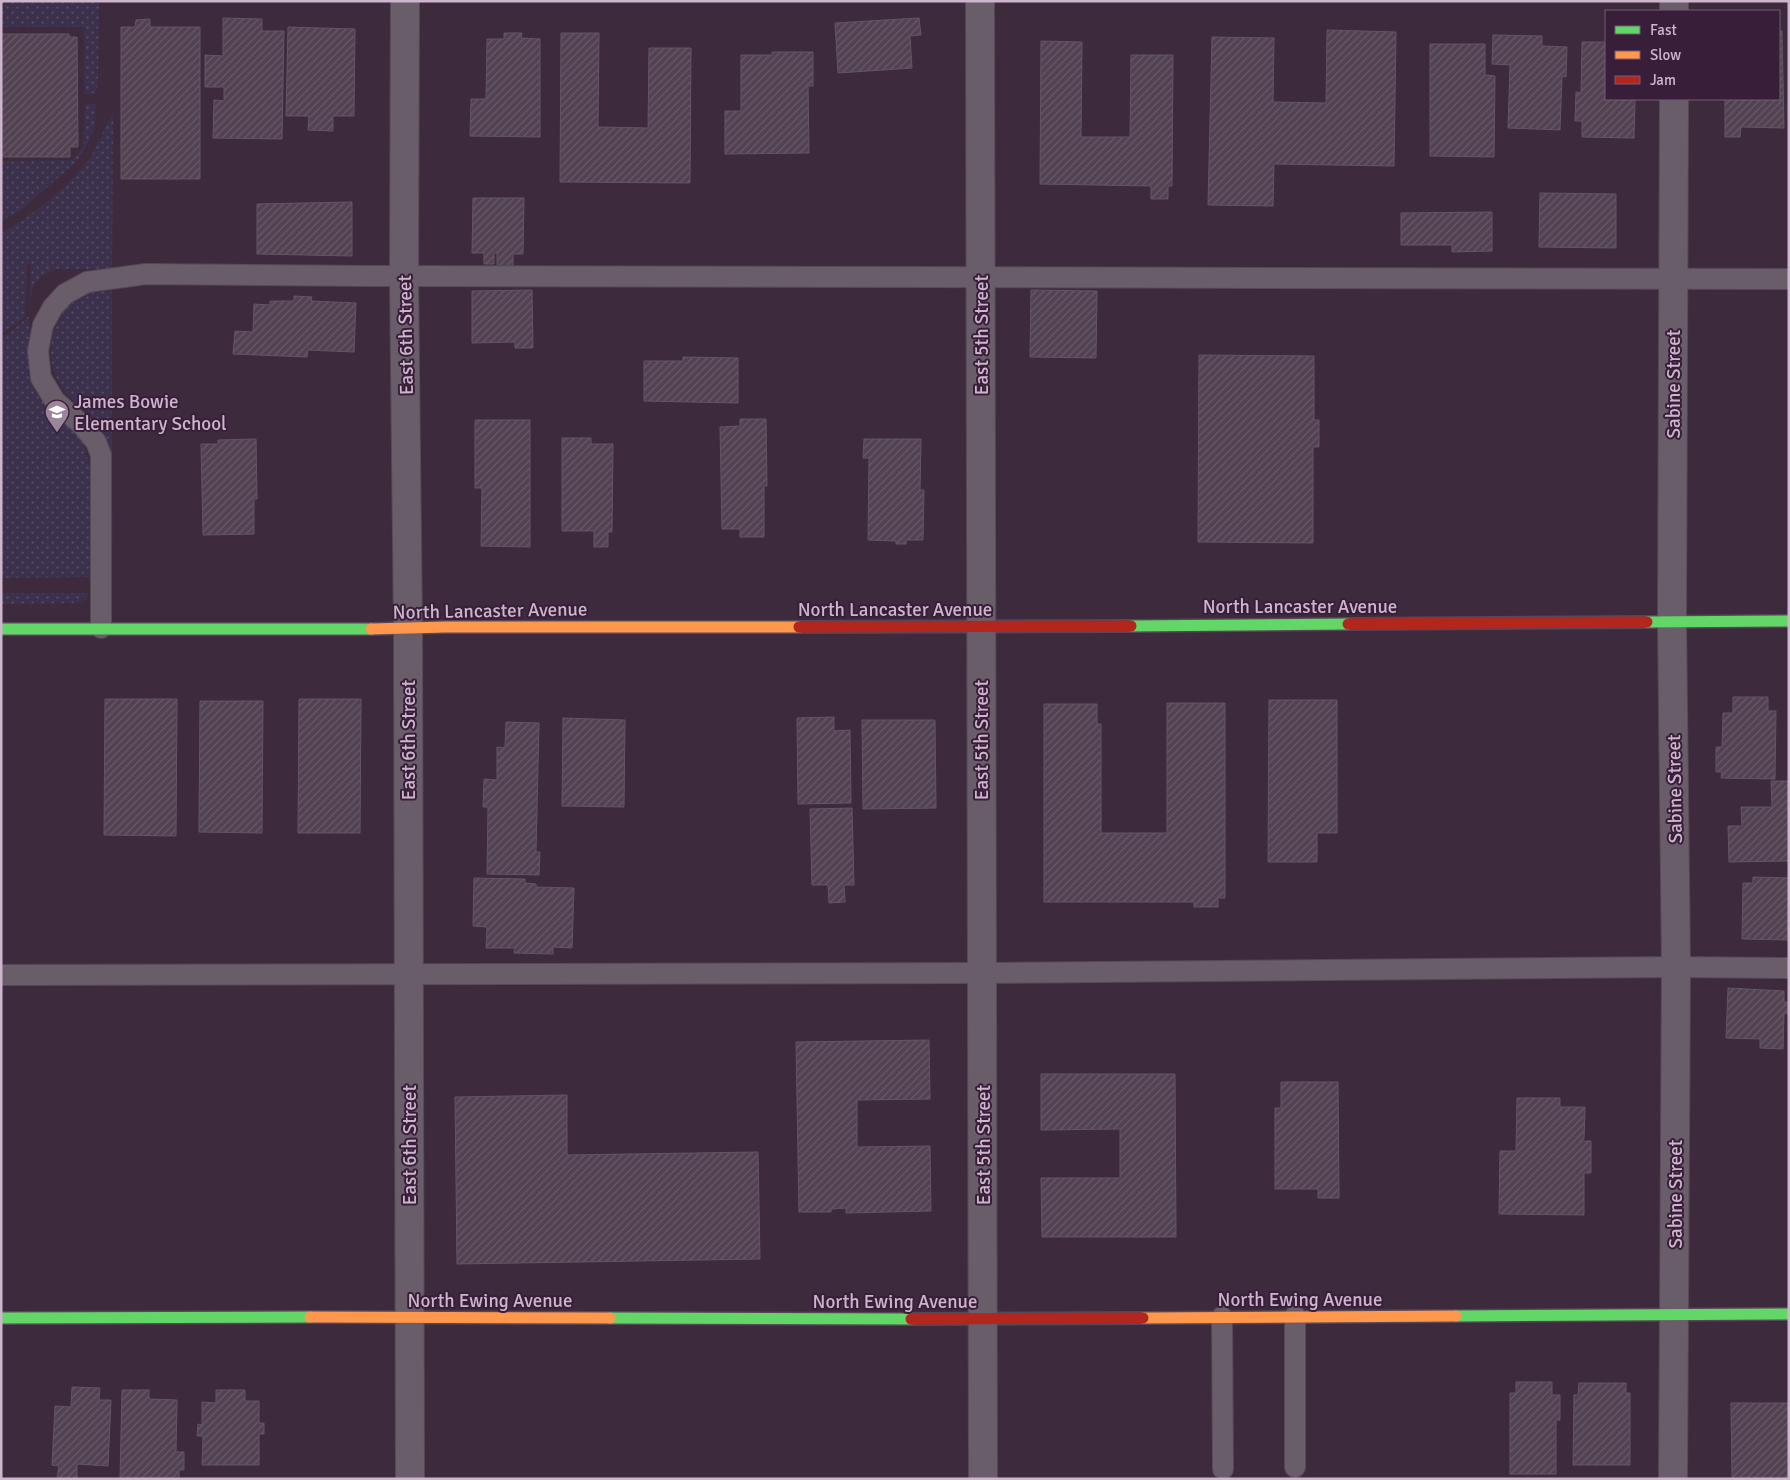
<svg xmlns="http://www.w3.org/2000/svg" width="1790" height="1480" font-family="Signika,sans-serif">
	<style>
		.grass { fill: url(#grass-dots) }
		.building { fill: url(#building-hatch); stroke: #645464 }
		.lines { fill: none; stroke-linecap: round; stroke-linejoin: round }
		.lane-casing { stroke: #564856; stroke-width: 22 }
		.street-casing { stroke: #564856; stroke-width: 30 }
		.fast-casing { stroke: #564756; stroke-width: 14 }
		.slow-casing { stroke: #564756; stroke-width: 14 }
		.jam-casing { stroke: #564756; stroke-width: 14 }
		.lane { stroke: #6a5d6a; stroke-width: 20 }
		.street { stroke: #6a5d6a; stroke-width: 28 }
		.fast { stroke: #63d668; stroke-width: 11 }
		.slow { stroke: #ff974d; stroke-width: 11 }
		.jam { stroke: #b3261e; stroke-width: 11 }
		.labels { text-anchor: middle; stroke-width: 4; stroke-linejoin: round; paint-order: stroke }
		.street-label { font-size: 19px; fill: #cdb6cd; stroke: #391e39 }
		.poi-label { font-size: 19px; fill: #cdb6cd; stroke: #391e39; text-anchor: start }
	</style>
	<defs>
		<pattern id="grass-dots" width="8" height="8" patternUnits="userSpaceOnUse" patternTransform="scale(1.25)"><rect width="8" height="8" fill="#3c314d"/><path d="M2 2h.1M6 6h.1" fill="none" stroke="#574d65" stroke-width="1.8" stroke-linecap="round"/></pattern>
		<pattern id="building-hatch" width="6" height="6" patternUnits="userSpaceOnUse" patternTransform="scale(1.25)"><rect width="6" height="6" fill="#514151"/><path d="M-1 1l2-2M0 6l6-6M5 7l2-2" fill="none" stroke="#695a69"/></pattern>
	</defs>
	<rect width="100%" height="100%" fill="#3d2b3d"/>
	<path class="grass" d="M 1,1 L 99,1 L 98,85 L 95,93 L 84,94 L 84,27 L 1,27 Z
		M 85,104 L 96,104 L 95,125 L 87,145 L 76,162 L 20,211 L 1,221 L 1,161 L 73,160 L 83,147 Z
		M 113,113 L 112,269 L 56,269 L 41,276 L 32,288 L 29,316 L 30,357 L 59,417 L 82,439 L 91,470 L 93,523 L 90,577 L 1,578 L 1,340 L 29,316 L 31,264 L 27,264 L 25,317 L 1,334 L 1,233 C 31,216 60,194 83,167 C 96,152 103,130 113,113 Z
		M 112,287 L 112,578 C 112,543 113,507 111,471 C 110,460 110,445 105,434 C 101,427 92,416 86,410 C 81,406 75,403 71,399 C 48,375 45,343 61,315 C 71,298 93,288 112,287 Z
		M 1,593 L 88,593 L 86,599 L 78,603 L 1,604 Z"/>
	<path class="building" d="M 223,18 L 262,19 L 262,31 L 284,31 L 282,139 L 213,138 L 214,100 L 224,101 L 224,87 L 205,87 L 205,55 L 223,56 Z
		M 919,18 L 921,35 L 910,36 L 912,68 L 838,73 L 835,23 Z
		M 150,19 L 150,27 L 200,27 L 200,179 L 121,179 L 121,27 L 135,27 L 136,20 Z
		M 288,27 L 355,29 L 354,116 L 333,116 L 333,131 L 308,130 L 309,116 L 286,116 Z
		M 1327,30 L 1396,32 L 1394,166 L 1274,164 L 1273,206 L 1208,205 L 1212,37 L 1274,38 L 1273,102 L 1326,103 Z
		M 1779,31 L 1782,31 L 1784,128 L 1741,127 L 1740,137 L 1725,137 L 1725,100 L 1718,99 L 1779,99 Z
		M 504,33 L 522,33 L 521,38 L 540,39 L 540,137 L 470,136 L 471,99 L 486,99 L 487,39 L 504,39 Z
		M 561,33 L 599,33 L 598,127 L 648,128 L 649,48 L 691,48 L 690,183 L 560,182 Z
		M 1,34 L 69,34 L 69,37 L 77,37 L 78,147 L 70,147 L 70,157 L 1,157 Z
		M 1493,35 L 1542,36 L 1542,46 L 1567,47 L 1566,77 L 1562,76 L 1560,130 L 1508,128 L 1510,65 L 1492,64 Z
		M 1041,41 L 1082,42 L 1081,137 L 1130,137 L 1131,55 L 1173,55 L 1172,186 L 1168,186 L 1168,199 L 1151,199 L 1151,186 L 1040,184 Z
		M 1582,42 L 1606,42 L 1606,99 L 1641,99 L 1635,99 L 1634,138 L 1582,137 L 1582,121 L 1575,121 L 1576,92 L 1581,93 Z
		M 1430,44 L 1485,44 L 1485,75 L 1495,76 L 1494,157 L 1430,156 Z
		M 772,52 L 813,52 L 813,86 L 808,86 L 809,153 L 725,154 L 725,111 L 741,111 L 741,55 L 772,55 Z
		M 1540,193 L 1616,194 L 1616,248 L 1539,247 Z
		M 473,198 L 524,198 L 523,254 L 513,254 L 513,266 L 497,265 L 497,253 L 494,253 L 494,264 L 484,264 L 484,253 L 472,253 Z
		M 352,202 L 352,256 L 257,254 L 257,204 Z
		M 1492,212 L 1492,251 L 1452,252 L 1452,245 L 1401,245 L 1401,213 Z
		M 532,290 L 533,348 L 515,348 L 515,342 L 472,343 L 472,291 Z
		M 1031,290 L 1097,291 L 1096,358 L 1030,357 Z
		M 294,296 L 312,297 L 311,301 L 356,303 L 354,352 L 308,350 L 307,357 L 233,354 L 235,331 L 253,332 L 254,304 L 270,305 L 270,301 L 294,301 Z
		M 1199,355 L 1314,356 L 1314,420 L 1319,420 L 1319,447 L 1313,447 L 1313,543 L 1198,542 Z
		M 683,357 L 738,358 L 738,403 L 644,401 L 644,361 L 683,361 Z
		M 740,419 L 766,419 L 767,486 L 764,486 L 764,537 L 740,537 L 740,529 L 722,529 L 720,427 L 740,426 Z
		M 475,420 L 530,420 L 530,547 L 481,546 L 482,488 L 475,488 Z
		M 562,438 L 591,438 L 591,444 L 613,444 L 612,532 L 608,532 L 608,547 L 594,547 L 594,531 L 562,531 Z
		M 256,439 L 257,499 L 254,499 L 254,534 L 203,535 L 201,444 L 218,444 L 218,440 Z
		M 864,439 L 921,439 L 920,490 L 924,490 L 923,540 L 906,540 L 906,544 L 896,544 L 896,541 L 868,540 L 869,458 L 863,458 Z
		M 1733,697 L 1768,697 L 1768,711 L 1776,711 L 1775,779 L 1721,778 L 1722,772 L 1716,772 L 1716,747 L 1722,747 L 1723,713 L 1733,713 Z
		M 105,699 L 177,699 L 176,836 L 104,835 Z
		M 299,699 L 361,699 L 360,833 L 298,833 Z
		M 1269,700 L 1337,700 L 1337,833 L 1317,833 L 1317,862 L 1268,862 Z
		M 200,701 L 263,701 L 262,833 L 199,832 Z
		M 1167,703 L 1225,703 L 1225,898 L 1218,898 L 1218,907 L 1194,907 L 1194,902 L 1044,902 L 1044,704 L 1097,704 L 1097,724 L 1101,724 L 1101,833 L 1167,833 Z
		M 834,717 L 834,731 L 850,730 L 851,803 L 798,804 L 797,718 Z
		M 563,718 L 625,720 L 624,807 L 562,806 Z
		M 862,720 L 935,720 L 936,808 L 863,809 Z
		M 506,722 L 539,723 L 536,852 L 540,852 L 539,875 L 487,874 L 488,807 L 483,807 L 484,779 L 497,780 L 497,747 L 505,748 Z
		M 1771,781 L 1789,781 L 1789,861 L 1729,862 L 1728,826 L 1742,826 L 1741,807 L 1772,807 Z
		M 852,808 L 854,885 L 844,885 L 845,902 L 829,903 L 828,885 L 812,885 L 810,809 Z
		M 1753,877 L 1789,878 L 1789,940 L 1742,939 L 1743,883 L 1753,883 Z
		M 474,878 L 525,879 L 525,883 L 536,884 L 536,887 L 574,888 L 572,948 L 553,947 L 553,954 L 514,953 L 515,948 L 486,948 L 487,927 L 473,926 Z
		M 1728,988 L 1784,991 L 1784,1002 L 1789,1002 L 1789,1014 L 1784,1013 L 1783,1049 L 1760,1048 L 1760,1039 L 1726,1038 Z
		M 929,1040 L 930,1099 L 857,1100 L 857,1147 L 930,1146 L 931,1211 L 846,1213 L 846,1208 L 831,1209 L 831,1212 L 799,1212 L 796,1042 Z
		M 1041,1074 L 1175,1074 L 1176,1237 L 1042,1237 L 1041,1178 L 1120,1178 L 1120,1129 L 1041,1130 Z
		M 1281,1082 L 1338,1082 L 1339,1198 L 1318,1198 L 1318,1189 L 1275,1189 L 1275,1108 L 1281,1108 Z
		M 567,1095 L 567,1155 L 758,1152 L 760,1259 L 457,1264 L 455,1097 Z
		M 1517,1098 L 1560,1098 L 1560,1107 L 1585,1107 L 1584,1139 L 1580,1141 L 1591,1141 L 1591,1173 L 1584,1173 L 1584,1215 L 1499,1214 L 1500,1151 L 1516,1151 Z
		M 1516,1382 L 1552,1382 L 1552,1395 L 1560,1395 L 1560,1420 L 1556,1420 L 1556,1474 L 1510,1474 L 1510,1393 L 1516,1393 Z
		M 1579,1383 L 1626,1383 L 1626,1393 L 1630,1393 L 1630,1465 L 1573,1465 L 1574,1395 L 1578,1395 Z
		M 72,1387 L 100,1388 L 99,1400 L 111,1400 L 108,1466 L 77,1464 L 77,1479 L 57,1479 L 59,1466 L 52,1465 L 55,1406 L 71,1407 Z
		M 122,1390 L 149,1390 L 149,1399 L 177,1400 L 176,1452 L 184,1452 L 184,1470 L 179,1470 L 179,1479 L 120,1479 Z
		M 216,1390 L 245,1390 L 245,1401 L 259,1401 L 259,1423 L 264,1423 L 264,1434 L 259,1434 L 259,1465 L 202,1465 L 203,1436 L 197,1436 L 198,1424 L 202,1425 L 202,1402 L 216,1403 Z
		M 1731,1403 L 1789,1403 L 1789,1479 L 1732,1479 Z"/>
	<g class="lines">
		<defs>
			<path id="lane" d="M 101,628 L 101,455 L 96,442 L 82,425 L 55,401 L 41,378 L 38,351 L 43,325 L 53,307 L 65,294 L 87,282 L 146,274 L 370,276 L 1789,279
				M 1,975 L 982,973 L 1676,967 L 1789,968
				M 1295,1316 L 1295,1467
				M 1222,1317 L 1223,1469"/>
			<path id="street" d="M 405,1 L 404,276 L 408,629 L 410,1479
				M 980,1 L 983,1479
				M 1674,11 L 1674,1
				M 1673,1479 L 1676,967 L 1672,621 L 1674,99"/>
			<path id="fast" d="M 1647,622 L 1789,621
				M 1131,626 L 1348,624
				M 1,629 L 371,629
				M 1456,1316 L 1789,1314
				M 1,1318 L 310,1317
				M 610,1318 L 911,1319"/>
			<path id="slow" d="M 371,629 L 446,627 L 799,627
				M 310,1317 L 610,1318
				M 1143,1318 L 1456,1316"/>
			<path id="jam" d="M 1348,624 L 1647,622
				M 799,627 L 1131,626
				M 911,1319 L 1143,1318"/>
		</defs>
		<use href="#lane" class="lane-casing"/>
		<use href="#street" class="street-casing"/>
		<use href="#fast" class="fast-casing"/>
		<use href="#slow" class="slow-casing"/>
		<use href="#jam" class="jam-casing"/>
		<use href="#lane" class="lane"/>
		<use href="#street" class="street"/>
		<use href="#fast" class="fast"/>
		<use href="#slow" class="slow"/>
		<use href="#jam" class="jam"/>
	</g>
	<defs>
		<symbol id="school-pin" viewBox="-11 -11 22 30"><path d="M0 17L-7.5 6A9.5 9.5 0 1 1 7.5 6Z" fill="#9b859b" stroke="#391e39"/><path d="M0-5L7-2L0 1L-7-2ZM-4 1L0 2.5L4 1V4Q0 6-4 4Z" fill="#fff"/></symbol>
	</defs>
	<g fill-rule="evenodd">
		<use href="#school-pin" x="43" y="398" width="28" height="38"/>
	</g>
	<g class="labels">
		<g class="street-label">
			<text transform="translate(405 335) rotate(-91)" y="7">East 6th Street</text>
			<text transform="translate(981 335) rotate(-90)" y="7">East 5th Street</text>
			<text transform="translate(1673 384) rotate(-90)" y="7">Sabine Street</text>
			<text x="1300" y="613">North Lancaster Avenue</text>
			<text x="895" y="616">North Lancaster Avenue</text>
			<text transform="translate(490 610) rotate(-1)" y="7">North Lancaster Avenue</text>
			<text transform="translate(408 740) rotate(-90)" y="7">East 6th Street</text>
			<text transform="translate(981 740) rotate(-90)" y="7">East 5th Street</text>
			<text transform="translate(1674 789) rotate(-91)" y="7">Sabine Street</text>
			<text transform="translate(409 1145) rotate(-90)" y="7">East 6th Street</text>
			<text transform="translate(983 1145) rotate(-90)" y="7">East 5th Street</text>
			<text transform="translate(1675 1194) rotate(-90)" y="7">Sabine Street</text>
			<text x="1300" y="1306">North Ewing Avenue</text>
			<text x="490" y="1307">North Ewing Avenue</text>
			<text x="895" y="1308">North Ewing Avenue</text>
		</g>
		<g class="poi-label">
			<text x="74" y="408">James Bowie<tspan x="74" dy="22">Elementary School</tspan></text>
		</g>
	</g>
	<rect width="1790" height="1480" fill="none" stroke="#cdb6cd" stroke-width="5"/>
	<rect x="1605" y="10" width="175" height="90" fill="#391e39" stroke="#745b74"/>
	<rect x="1615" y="26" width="25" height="8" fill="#63d668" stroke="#745b74"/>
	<text x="1650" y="35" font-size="15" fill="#cdb6cd">Fast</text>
	<rect x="1615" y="51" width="25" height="8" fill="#ff974d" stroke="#745b74"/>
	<text x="1650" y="60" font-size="15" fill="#cdb6cd">Slow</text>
	<rect x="1615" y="76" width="25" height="8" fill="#b3261e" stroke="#745b74"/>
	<text x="1650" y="85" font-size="15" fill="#cdb6cd">Jam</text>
</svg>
